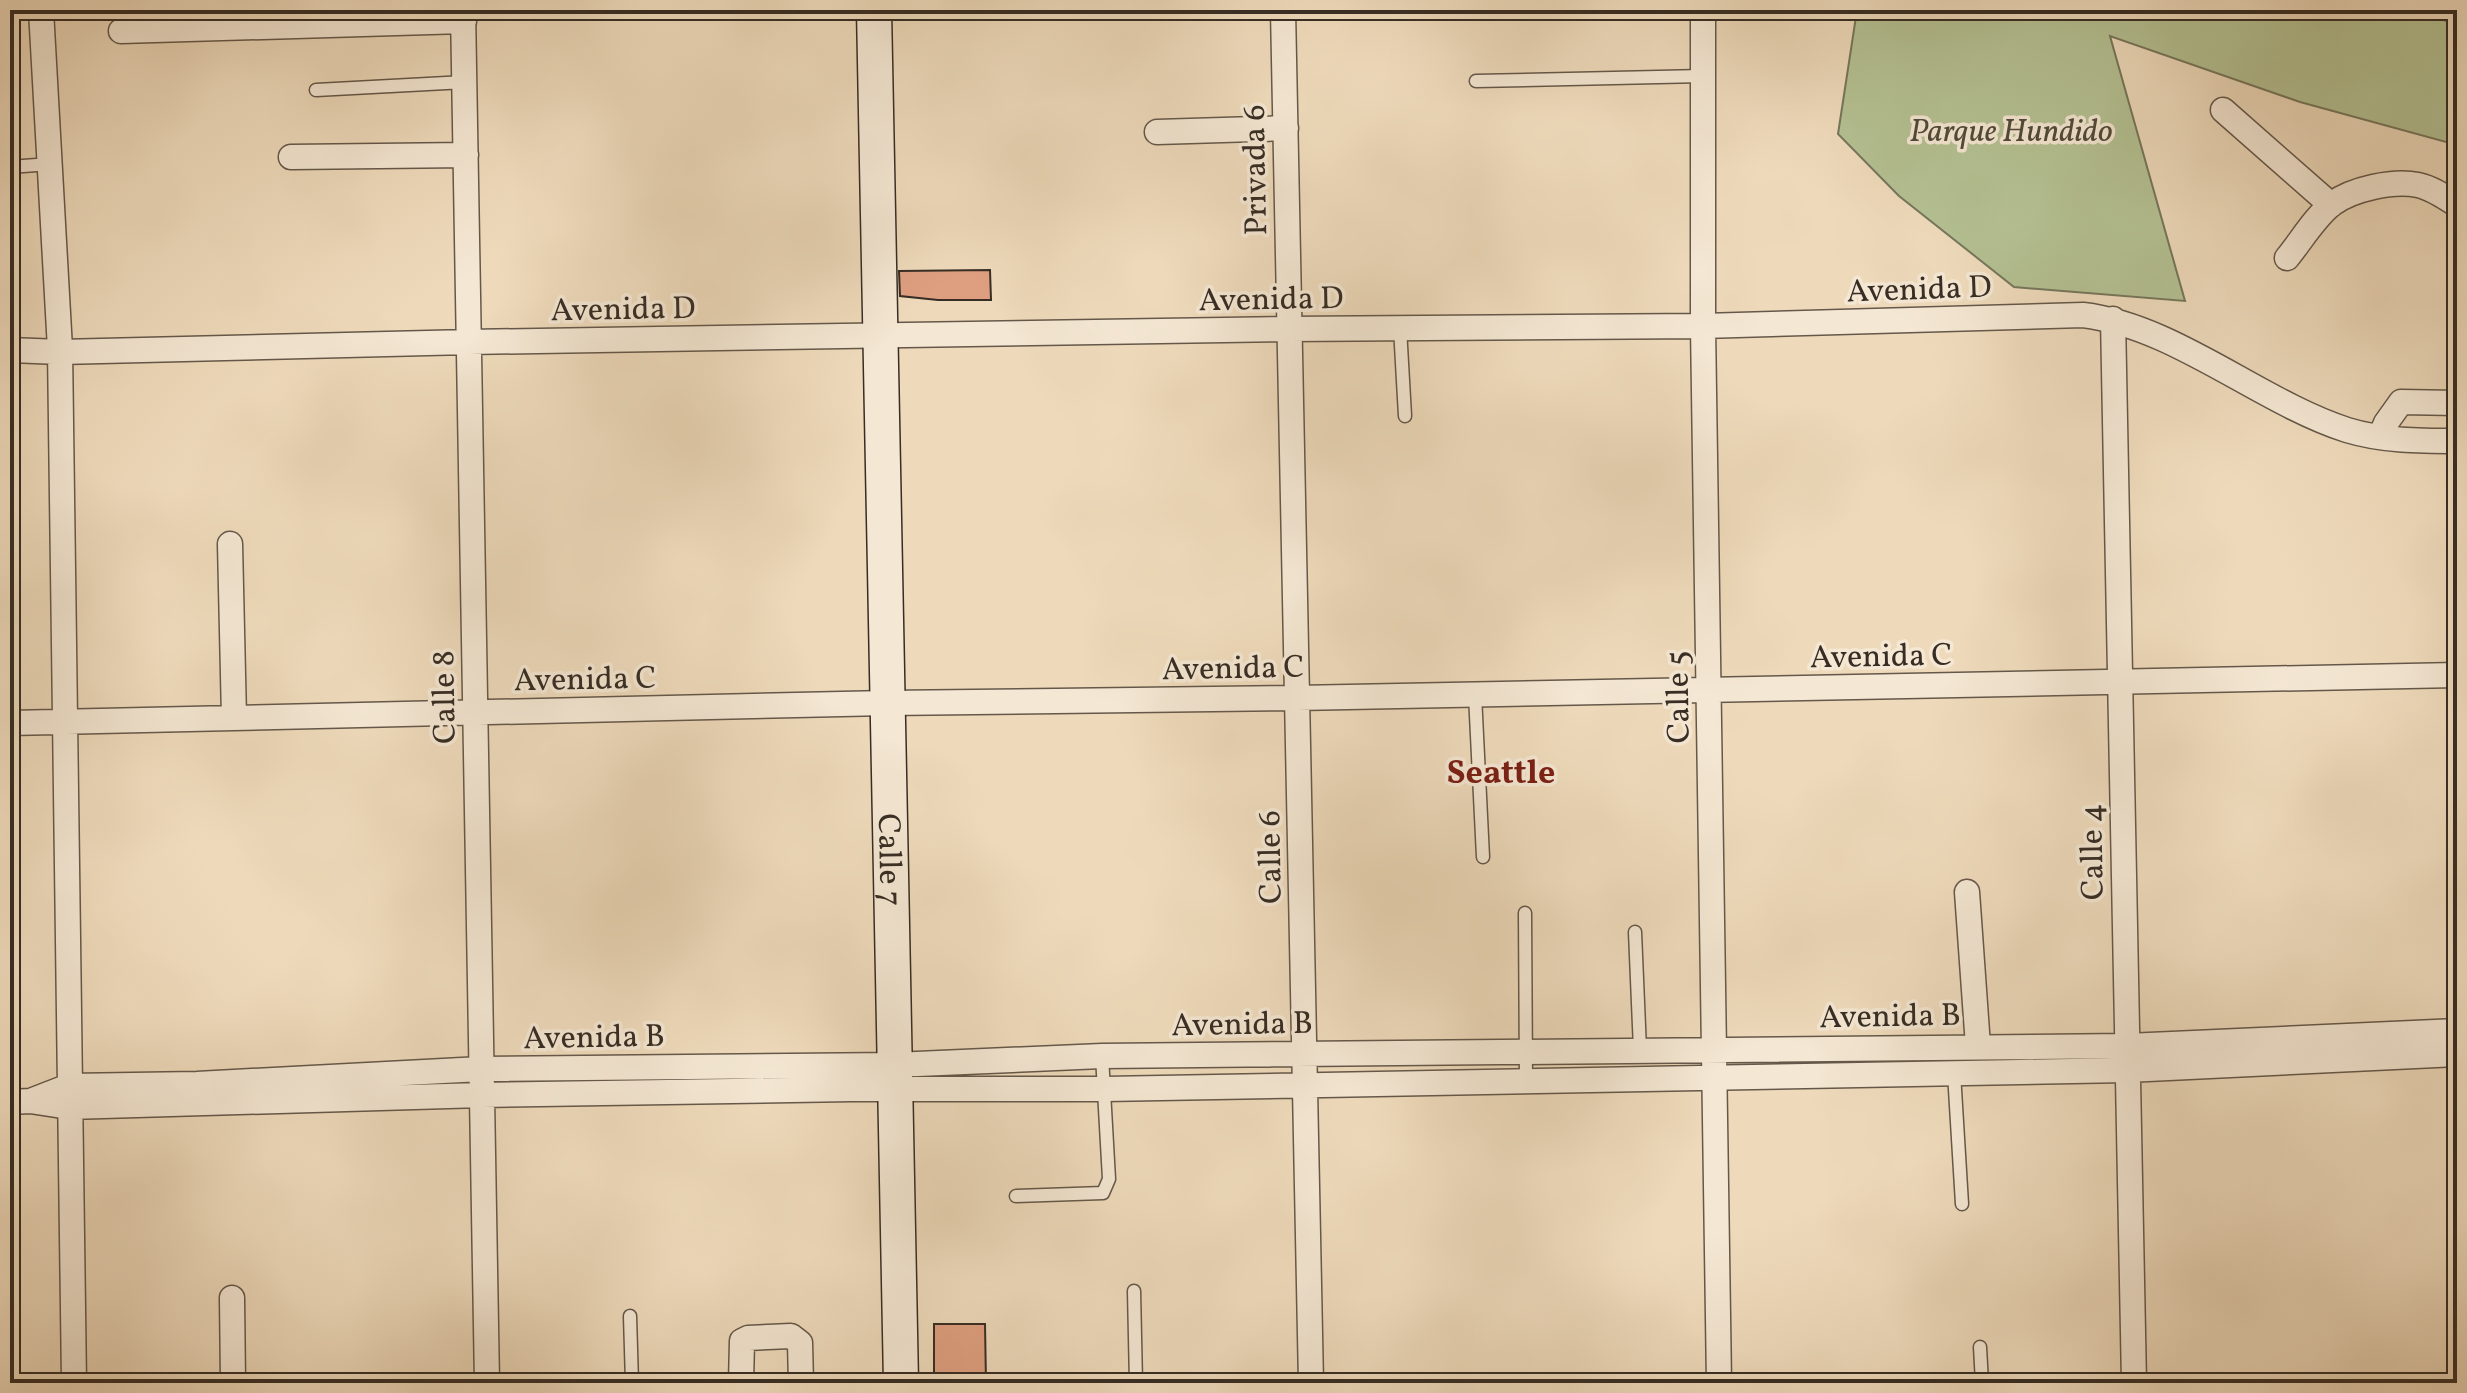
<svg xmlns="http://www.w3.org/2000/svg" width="2467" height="1393" font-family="Vollkorn,serif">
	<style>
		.green { fill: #b4c193; stroke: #76775c; stroke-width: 2 }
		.building { fill: #de9f80; stroke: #372d24; stroke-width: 2 }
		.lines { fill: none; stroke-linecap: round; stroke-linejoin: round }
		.lane-casing { stroke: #65584a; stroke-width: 15 }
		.street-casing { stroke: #65584a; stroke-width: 27 }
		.secondary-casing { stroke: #372d24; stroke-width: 37 }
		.path { stroke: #372d24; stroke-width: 4; stroke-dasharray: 6 4; stroke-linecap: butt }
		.lane { stroke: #f4e7d3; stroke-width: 12 }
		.street { stroke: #f4e7d3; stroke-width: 24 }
		.secondary { stroke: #f4e7d3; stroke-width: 34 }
		.labels { text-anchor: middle; stroke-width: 7; stroke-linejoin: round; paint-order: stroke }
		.park-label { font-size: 32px; font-style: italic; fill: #504b3a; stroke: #f4e7d3 }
		.street-label { font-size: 32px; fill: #372d24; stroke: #f4e7d3 }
		.neighbourhood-label { font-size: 34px; font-weight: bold; fill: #7a1f14; stroke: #f4e7d3 }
	</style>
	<rect width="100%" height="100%" fill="#eedabb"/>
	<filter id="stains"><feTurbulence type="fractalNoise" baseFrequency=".0025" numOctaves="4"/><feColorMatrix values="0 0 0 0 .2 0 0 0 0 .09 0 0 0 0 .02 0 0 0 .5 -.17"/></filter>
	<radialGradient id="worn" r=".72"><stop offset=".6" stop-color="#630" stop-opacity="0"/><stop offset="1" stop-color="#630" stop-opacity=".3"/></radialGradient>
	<path class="green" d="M 1857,10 L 2457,10 L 2457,145 L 2300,102 L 2110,36 L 2185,301 L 2014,287 L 1899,196 L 1838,134 Z"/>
	<path class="building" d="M 990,270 L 991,300 L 938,300 L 900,296 L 899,271 Z
		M 934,1324 L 985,1324 L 986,1383 L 934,1383 Z"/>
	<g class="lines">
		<defs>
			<path id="lane" d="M 1476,81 L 1703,76
				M 316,90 L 465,82
				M 10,167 L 50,164
				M 1400,328 L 1405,416
				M 1475,695 L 1483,857
				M 1525,913 L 1526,1080
				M 1635,932 L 1640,1050
				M 1954,1073 L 1962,1204
				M 1016,1196 L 1103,1193 L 1109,1179 L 1102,1056
				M 1134,1291 L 1136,1383
				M 630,1316 L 632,1383
				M 1980,1347 L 1982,1383"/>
			<path id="street" d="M 41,10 L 60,349 L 74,1383
				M 463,10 L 487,1383
				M 1283,10 L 1311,1383
				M 1703,10 L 1703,326 L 1719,1383
				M 121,31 L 464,21
				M 2223,110 L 2331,205
				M 1157,132 L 1286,128
				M 291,157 L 466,155
				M 2287,258 C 2301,241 2315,217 2332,204 C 2352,189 2393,180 2418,185 C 2432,188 2445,197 2457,205
				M 2113,319 L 2134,1383
				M 10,350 L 60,352 L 469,342 L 1289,329 L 1703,326 L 2083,315 C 2175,326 2260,402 2347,430 C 2383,441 2420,441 2457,441
				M 2380,437 L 2386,423 L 2401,402 L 2457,403
				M 230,544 L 234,718
				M 10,723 L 887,703 L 1297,698 L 2457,675
				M 1967,892 L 1978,1046
				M 33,1100 L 69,1086 L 197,1084 L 481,1069 L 894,1065 L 1102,1056 L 2127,1046 L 2457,1031
				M 10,1102 L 30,1101 L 69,1107 L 482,1095 L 852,1089 L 1105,1089 L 2127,1070 L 2457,1054
				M 232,1298 L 233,1383
				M 741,1383 L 742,1341 L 748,1338 L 791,1336 L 800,1343 L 801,1383"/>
			<g id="secondary">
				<path id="s1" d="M 874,10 L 901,1383"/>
			</g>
		</defs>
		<use href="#lane" class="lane-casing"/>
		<use href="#street" class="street-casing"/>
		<use href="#secondary" class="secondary-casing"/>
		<path class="path" d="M 2434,10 L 2457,29"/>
		<use href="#lane" class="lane"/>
		<use href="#street" class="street"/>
		<use href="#secondary" class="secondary"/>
	</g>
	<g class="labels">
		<g class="park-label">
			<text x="2011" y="141">Parque Hundido</text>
		</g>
		<g class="street-label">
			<text transform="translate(1254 170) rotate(-91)" y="11">Privada 6</text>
			<text transform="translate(1919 288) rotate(-2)" y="11">Avenida D</text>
			<text transform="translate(1271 298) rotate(-1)" y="11">Avenida D</text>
			<text transform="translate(623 308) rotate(-1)" y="11">Avenida D</text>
			<text transform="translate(1881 655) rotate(-1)" y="11">Avenida C</text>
			<text transform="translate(1233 667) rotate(-1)" y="11">Avenida C</text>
			<text transform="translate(585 678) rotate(-1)" y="11">Avenida C</text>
			<text transform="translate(443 697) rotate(-91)" y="11">Calle 8</text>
			<text transform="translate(1677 697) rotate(-91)" y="11">Calle 5</text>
			<text transform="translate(2091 852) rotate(-91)" y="11">Calle 4</text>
			<text transform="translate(1269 857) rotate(-91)" y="11">Calle 6</text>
			<text dy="11" stroke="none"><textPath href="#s1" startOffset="850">Calle 7</textPath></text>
			<text transform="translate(1890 1015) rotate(-1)" y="11">Avenida B</text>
			<text transform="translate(1242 1023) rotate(-1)" y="11">Avenida B</text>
			<text transform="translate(594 1036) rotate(-1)" y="11">Avenida B</text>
		</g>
		<g class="neighbourhood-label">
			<text x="1501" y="783">Seattle</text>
		</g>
	</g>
	<rect width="2467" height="1393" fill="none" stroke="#eedabb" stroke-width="40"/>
	<rect x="12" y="12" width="2443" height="1369" fill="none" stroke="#372d24" stroke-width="4"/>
	<rect x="20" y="20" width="2427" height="1353" fill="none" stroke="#372d24" stroke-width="2"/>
	<rect width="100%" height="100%" filter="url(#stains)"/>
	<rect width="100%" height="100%" fill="url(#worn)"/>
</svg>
